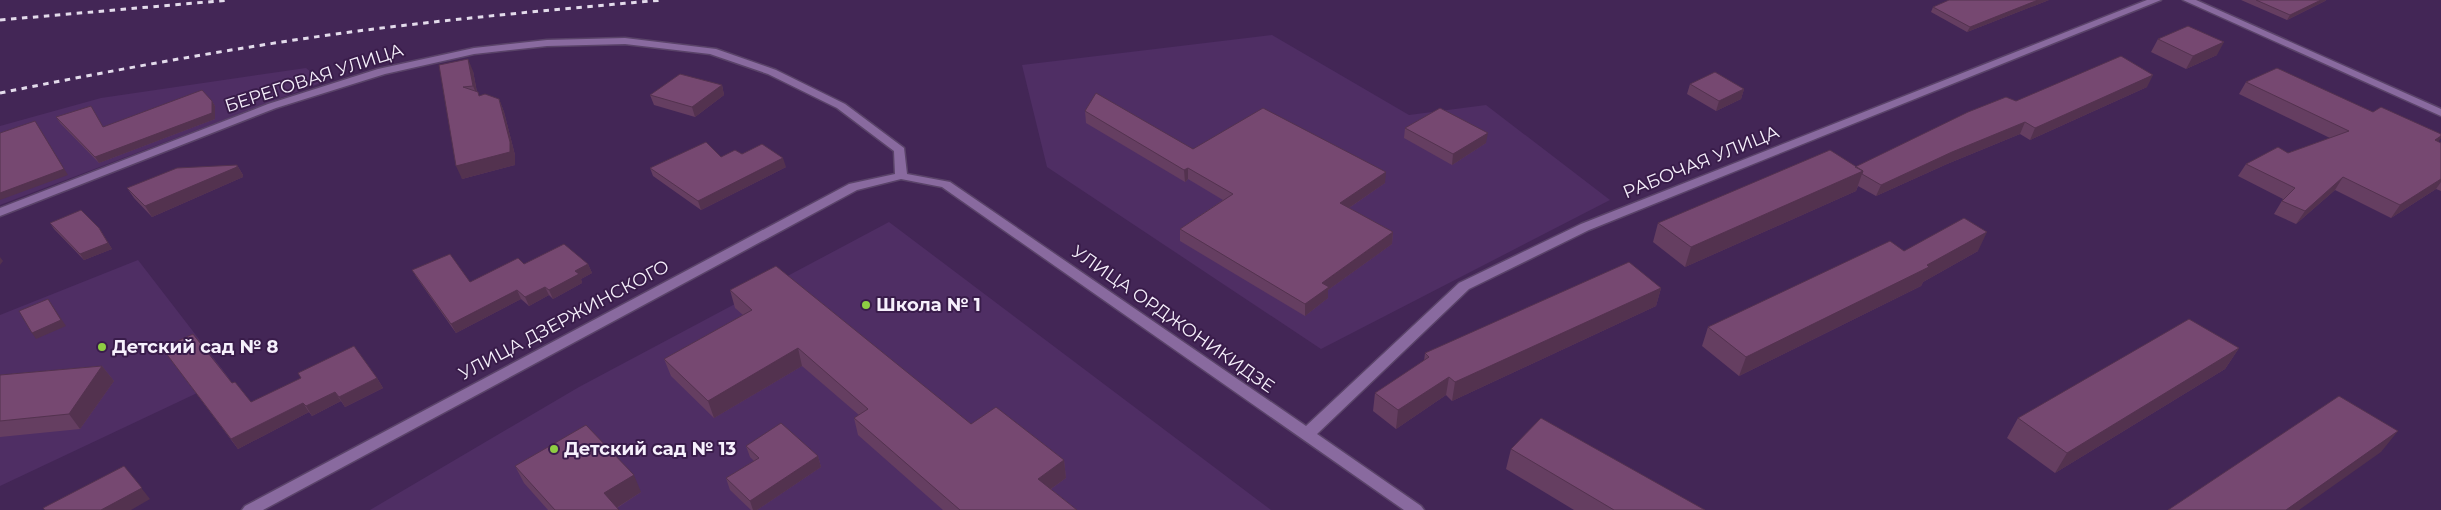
<svg xmlns="http://www.w3.org/2000/svg" width="2441" height="510" font-family="Montserrat,sans-serif">
	<style>
		.built { fill: #4f2e64 }
		.lines { fill: none; stroke-linecap: round; stroke-linejoin: round }
		.street-casing { stroke: #5a4369; stroke-width: 3 }
		.street { fill: #896a9f; fill-rule: evenodd }
		.rail { stroke: #e3dbeb; stroke-width: 3; stroke-dasharray: 5.5 5.5; stroke-linecap: butt }
		.wall { fill: #653e61 }
		.shaded-wall { fill: #53324f }
		.building { fill: #764871; stroke: #53324f }
		.poi-dot { fill: #8ecd43; stroke: #391c4a; stroke-width: 2 }
		.labels { text-anchor: middle; stroke-width: 4; stroke-linejoin: round; paint-order: stroke }
		.street-label { font-size: 18px; fill: #f6f0fc; stroke: #391c4a }
		.poi-label { font-size: 18px; font-weight: bold; fill: #f6f0fc; stroke: #391c4a; text-anchor: start }
	</style>
	<rect width="100%" height="100%" fill="#432656"/>
	<path class="built" d="M 1272,35 L 1409,115 L 1486,105 L 1610,200 L 1321,349 L 1047,167 L 1022,65 Z
		M 306,68 L 323,82 L 0,205 L 0,126 L 101,98 Z
		M 889,222 L 1271,510 L 370,510 L 579,387 Z
		M 138,260 L 229,378 L 0,486 L 0,315 Z"/>
	<g class="lines">
		<defs>
			<path id="street" d="M 2147,0 L 2161,0 L 1589,230 L 1469,289 L 1317,434 L 1421,506 L 1424,510 L 1404,510 L 942,187 L 901,179 L 857,190 L 263,510 L 242,510 L 245,506 L 849,184 L 895,174 L 894,151 L 837,108 L 768,74 L 710,54 L 625,44 L 547,46 L 474,54 L 385,74 L 276,108 L 0,216 L 0,208 L 268,104 L 378,69 L 474,48 L 547,40 L 625,38 L 716,49 L 776,70 L 845,104 L 904,148 L 907,174 L 950,182 L 1306,426 L 1459,283 L 1581,224 Z
				M 2183,0 L 2196,0 L 2441,109 L 2441,116 Z"/>
		</defs>
		<use href="#street" class="street-casing"/>
		<use href="#street" class="street"/>
		<path class="rail" d="M 0,20 L 230,0
			M 0,93 C 119,69 238,47 358,31 C 459,18 561,9 663,0"/>
	</g>
	<path class="wall" d="M 2049,0 L 1967,32 L 1931,12 L 1933,7 Z
		M 2241,0 L 2326,0 L 2325,1 L 2287,20 Z
		M 2158,39 L 2217,55 L 2186,69 L 2151,52 Z
		M 439,65 L 473,71 L 477,92 L 479,96 L 499,99 L 504,112 L 515,155 L 515,165 L 462,179 Z
		M 2246,82 L 2441,143 L 2441,191 L 2436,189 L 2391,218 L 2335,190 L 2296,224 L 2274,214 L 2283,199 L 2238,176 L 2246,164 L 2288,153 L 2330,138 L 2239,94 Z
		M 1690,84 L 1744,89 L 1741,99 L 1716,111 L 1687,94 Z
		M 722,85 L 724,95 L 695,117 L 654,105 L 650,95 Z
		M 2147,87 L 2030,140 L 2020,134 L 1947,164 L 1876,196 L 1858,186 L 1856,191 L 1685,267 L 1653,242 L 1658,223 L 1855,167 L 2016,101 Z
		M 212,101 L 215,106 L 215,119 L 99,163 L 60,123 L 56,117 L 103,127 Z
		M 1085,111 L 1193,149 L 1385,183 L 1349,208 L 1393,232 L 1392,244 L 1328,290 L 1328,298 L 1305,316 L 1180,241 L 1180,229 L 1223,200 L 1188,179 L 1185,182 L 1086,123 Z
		M 1405,128 L 1486,143 L 1452,165 L 1404,138 Z
		M 742,154 L 786,167 L 701,210 L 653,176 L 650,168 Z
		M 237,165 L 243,175 L 243,177 L 152,217 L 134,198 L 127,188 Z
		M 50,223 L 99,228 L 112,249 L 84,260 L 54,229 Z
		M 1904,251 L 1978,251 L 1923,282 L 1921,286 L 1739,376 L 1702,346 L 1708,327 Z
		M 524,264 L 588,264 L 592,273 L 581,279 L 582,283 L 553,299 L 549,295 L 529,306 L 521,299 L 456,333 L 417,278 L 412,270 L 470,282 Z
		M 1661,288 L 1656,306 L 1452,401 L 1446,395 L 1396,429 L 1373,411 L 1375,393 L 1424,361 L 1425,353 Z
		M 730,290 L 971,424 L 1064,460 L 1066,478 L 1051,489 L 1077,510 L 943,510 L 858,435 L 854,418 L 859,415 L 802,366 L 714,418 L 671,376 L 664,359 L 743,315 L 735,308 Z
		M 162,348 L 232,383 L 251,402 L 377,378 L 383,388 L 345,407 L 341,401 L 312,416 L 309,412 L 238,449 Z
		M 2239,348 L 2225,369 L 2055,473 L 2007,438 L 2018,418 Z
		M 102,366 L 114,381 L 80,429 L 0,437 L 0,375 Z
		M 746,446 L 818,456 L 821,467 L 757,510 L 751,510 L 730,490 L 726,478 L 754,461 L 750,457 Z
		M 1511,449 L 1705,510 L 1574,510 L 1506,469 Z
		M 515,466 L 641,492 L 617,508 L 619,510 L 548,510 L 524,483 Z"/>
	<path class="shaded-wall" d="M 2038,0 L 2049,0 L 1967,32 L 1970,27 Z
		M 2321,0 L 2326,0 L 2325,1 L 2287,20 L 2290,15 Z
		M 2224,42 L 2217,55 L 2186,69 L 2193,56 Z
		M 468,59 L 473,71 L 478,98 L 473,86 Z
		M 2153,75 L 2147,87 L 2030,140 L 2035,128 Z
		M 722,85 L 724,95 L 695,117 L 692,107 Z
		M 1744,89 L 1741,99 L 1716,111 L 1719,101 Z
		M 499,99 L 504,112 L 515,155 L 515,165 L 462,179 L 456,166 Z
		M 212,101 L 215,106 L 215,119 L 99,163 L 95,157 Z
		M 35,121 L 68,175 L 0,200 L 0,193 Z
		M 2025,122 L 2020,134 L 1947,164 L 1876,196 L 1881,185 L 1952,152 Z
		M 1488,133 L 1486,143 L 1452,165 L 1453,154 Z
		M 2441,136 L 2441,138 L 2434,148 L 2435,140 Z
		M 783,158 L 786,167 L 701,210 L 698,201 Z
		M 237,165 L 243,175 L 243,177 L 152,217 L 145,206 Z
		M 1188,168 L 1188,179 L 1185,182 L 1184,170 Z
		M 1863,171 L 1856,191 L 1685,267 L 1691,247 Z
		M 1386,172 L 1385,183 L 1340,214 L 1340,203 Z
		M 2343,177 L 2335,190 L 2296,224 L 2305,211 Z
		M 2441,179 L 2441,182 L 2436,189 L 2391,218 L 2400,205 Z
		M 99,228 L 112,249 L 84,260 L 80,254 Z
		M 1393,232 L 1392,244 L 1328,290 L 1328,298 L 1305,316 L 1305,304 L 1322,283 Z
		M 1987,232 L 1978,251 L 1923,282 L 1921,286 L 1739,376 L 1746,357 L 1927,265 Z
		M 0,257 L 3,261 L 0,265 Z
		M 588,264 L 592,273 L 581,279 L 582,283 L 553,299 L 549,290 L 575,271 Z
		M 545,287 L 549,295 L 529,306 L 525,297 Z
		M 1661,288 L 1656,306 L 1452,401 L 1455,382 Z
		M 517,290 L 521,299 L 456,333 L 451,324 Z
		M 48,299 L 66,326 L 36,339 L 32,333 Z
		M 798,348 L 802,366 L 714,418 L 708,401 Z
		M 2239,348 L 2225,369 L 2055,473 L 2067,453 Z
		M 102,366 L 114,381 L 80,429 L 69,414 Z
		M 1449,377 L 1446,395 L 1396,429 L 1398,410 Z
		M 377,378 L 383,388 L 345,407 L 339,397 Z
		M 335,392 L 341,401 L 312,416 L 306,406 Z
		M 303,403 L 309,412 L 238,449 L 231,439 Z
		M 2398,431 L 2381,452 L 2299,510 L 2286,510 Z
		M 818,456 L 821,467 L 757,510 L 753,510 L 750,501 Z
		M 1064,460 L 1066,478 L 1041,496 L 1038,479 Z
		M 124,466 L 150,499 L 131,510 L 101,510 Z
		M 634,475 L 641,492 L 613,510 L 604,493 Z"/>
	<path class="building" d="M 1949,0 L 2038,0 L 1970,27 L 1933,7 Z
		M 2256,0 L 2321,0 L 2290,15 Z
		M 2188,26 L 2224,42 L 2193,56 L 2158,39 Z
		M 2121,56 L 2153,75 L 2035,128 L 2025,122 L 1952,152 L 1881,185 L 1862,174 L 1863,171 L 1855,167 L 1968,112 L 2006,97 L 2016,101 Z
		M 468,59 L 473,86 L 463,87 L 478,92 L 479,96 L 485,94 L 499,99 L 510,142 L 510,152 L 456,166 L 439,65 Z
		M 2277,68 L 2373,112 L 2381,107 L 2441,134 L 2441,136 L 2435,140 L 2441,143 L 2441,179 L 2400,205 L 2343,177 L 2305,211 L 2282,201 L 2295,188 L 2246,164 L 2278,147 L 2288,153 L 2349,131 L 2246,82 Z
		M 1715,72 L 1744,89 L 1719,101 L 1690,84 Z
		M 680,74 L 722,85 L 692,107 L 650,95 Z
		M 202,90 L 212,101 L 212,113 L 95,157 L 56,117 L 91,106 L 103,127 Z
		M 1096,93 L 1193,149 L 1263,108 L 1386,172 L 1340,203 L 1393,232 L 1322,283 L 1329,287 L 1305,304 L 1180,229 L 1233,194 L 1188,168 L 1184,170 L 1085,111 Z
		M 1440,108 L 1488,133 L 1453,154 L 1405,128 Z
		M 35,121 L 64,169 L 0,193 L 0,133 Z
		M 706,142 L 721,157 L 735,150 L 742,154 L 762,144 L 783,158 L 698,201 L 650,168 Z
		M 1830,150 L 1863,171 L 1691,247 L 1658,223 Z
		M 237,165 L 237,167 L 145,206 L 127,188 L 177,168 Z
		M 81,210 L 99,228 L 108,243 L 80,254 L 50,223 Z
		M 1964,218 L 1987,232 L 1927,265 L 1929,267 L 1746,357 L 1708,327 L 1890,241 L 1904,251 Z
		M 564,244 L 588,264 L 575,271 L 579,274 L 549,290 L 545,287 L 525,297 L 517,290 L 451,324 L 412,270 L 450,254 L 470,282 L 518,258 L 524,264 Z
		M 1629,262 L 1661,288 L 1455,382 L 1449,377 L 1398,410 L 1375,393 L 1429,357 L 1425,353 Z
		M 776,266 L 971,424 L 996,407 L 1064,460 L 1038,479 L 1077,510 L 960,510 L 854,418 L 868,409 L 798,348 L 708,401 L 664,359 L 752,310 L 730,290 Z
		M 48,299 L 61,320 L 32,333 L 19,311 Z
		M 2189,319 L 2239,348 L 2067,453 L 2018,418 Z
		M 193,334 L 232,383 L 235,382 L 251,402 L 301,378 L 298,373 L 354,346 L 377,378 L 339,397 L 335,392 L 306,406 L 303,403 L 231,439 L 162,348 Z
		M 102,366 L 69,414 L 0,421 L 0,375 Z
		M 2339,396 L 2398,431 L 2286,510 L 2168,510 Z
		M 1541,418 L 1705,510 L 1614,510 L 1511,449 Z
		M 781,423 L 818,456 L 750,501 L 726,478 L 759,458 L 746,446 Z
		M 586,425 L 634,475 L 604,493 L 619,510 L 555,510 L 515,466 Z
		M 124,466 L 142,488 L 101,510 L 45,510 L 43,508 Z"/>
	<g class="poi-dot">
		<circle cx="866" cy="305" r="5"/>
		<circle cx="102" cy="347" r="5"/>
		<circle cx="554" cy="449" r="5"/>
	</g>
	<g class="labels">
		<g class="street-label">
			<text transform="translate(314 78) rotate(-18)" y="6">БЕРЕГОВАЯ УЛИЦА</text>
			<text transform="translate(1701 162) rotate(-22)" y="6">РАБОЧАЯ УЛИЦА</text>
			<text transform="translate(1173 319) rotate(35)" y="6">УЛИЦА ОРДЖОНИКИДЗЕ</text>
			<text transform="translate(564 320) rotate(-28)" y="6">УЛИЦА ДЗЕРЖИНСКОГО</text>
		</g>
		<g class="poi-label">
			<text x="876" y="311">Школа № 1</text>
			<text x="112" y="353">Детский сад № 8</text>
			<text x="564" y="455">Детский сад № 13</text>
		</g>
	</g>
</svg>
